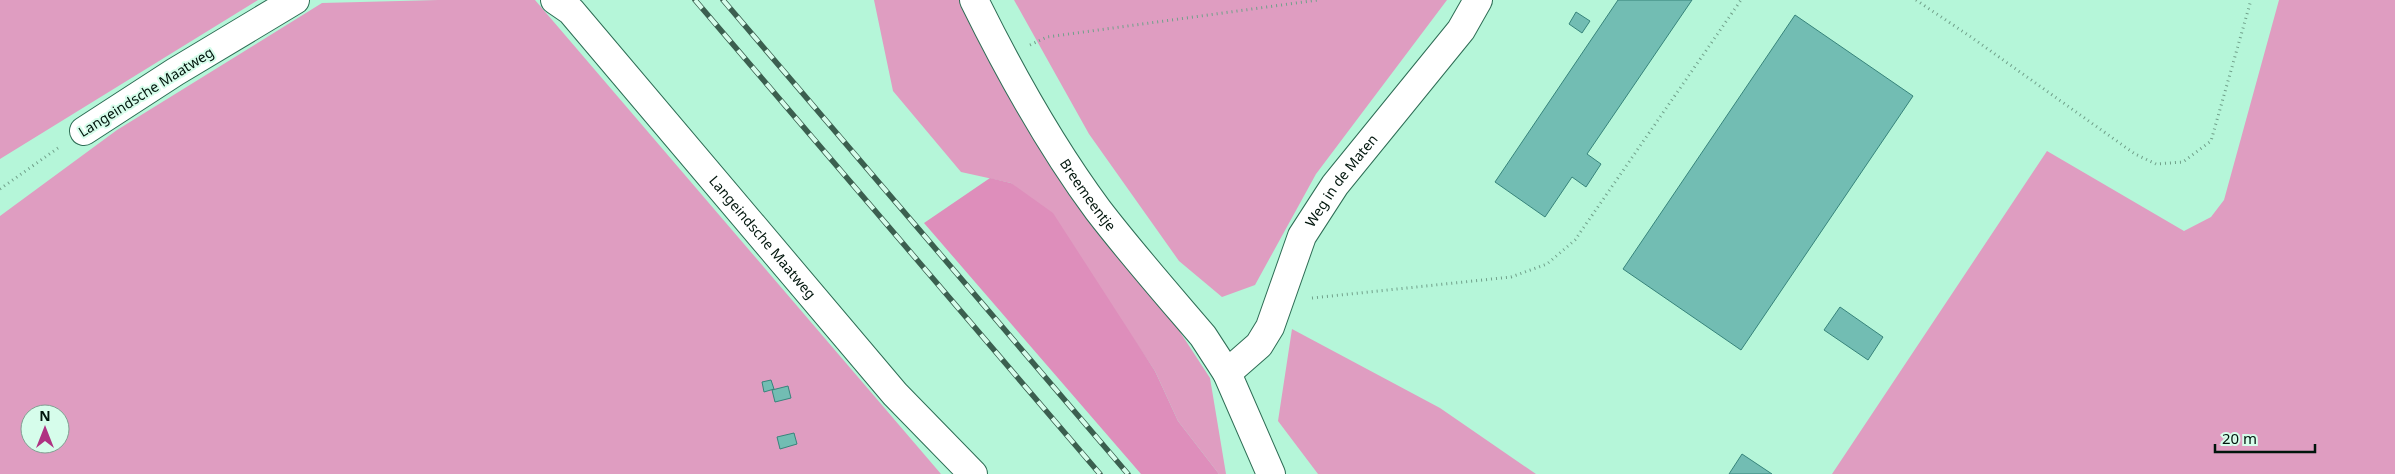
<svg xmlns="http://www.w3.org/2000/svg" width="2395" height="474" font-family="'Noto Sans',sans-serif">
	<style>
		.green { fill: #df9dc1; fill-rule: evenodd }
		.forest { fill: #de8ebb }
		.building { fill: #72bdb3; stroke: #37847b }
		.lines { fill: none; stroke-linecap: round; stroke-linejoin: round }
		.street-casing { stroke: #2e6d55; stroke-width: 30 }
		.path { stroke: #70a08a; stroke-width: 3; stroke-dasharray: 1 4; stroke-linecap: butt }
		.street { stroke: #fff; stroke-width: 28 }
		.rail-casing { stroke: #3b5f4f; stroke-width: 5.5 }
		.rail { stroke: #d6fdeb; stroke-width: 4; stroke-dasharray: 11; stroke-linecap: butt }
		.labels { text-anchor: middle; stroke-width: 4; stroke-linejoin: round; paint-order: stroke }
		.street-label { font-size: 14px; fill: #00150c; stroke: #d6fdeb }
	</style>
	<rect width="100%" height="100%" fill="#b5f6d9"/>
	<path class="green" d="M 0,0 L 258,0 L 0,159 Z
		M 438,0 L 535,0 L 941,474 L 0,474 L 0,216 L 117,130 L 322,3 ZM 30,414 L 60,414 L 60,444 L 30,444 Z
		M 874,0 L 960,0 L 1020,111 L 1167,312 L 1210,378 L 1226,474 L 1219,474 L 1178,421 L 1155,371 L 1131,335 L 1011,183 L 961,172 L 893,91 Z
		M 1014,0 L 1447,0 L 1316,174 L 1255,285 L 1222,297 L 1179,261 L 1089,134 Z
		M 2279,0 L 2395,0 L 2395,474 L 1832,474 L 2047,151 L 2184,231 L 2211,217 L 2224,200 Z
		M 1292,329 L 1440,408 L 1536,474 L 1318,474 L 1278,421 Z"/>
	<path class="forest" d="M 990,178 L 1011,183 L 1053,213 L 1155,371 L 1178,421 L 1219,474 L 1141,474 L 924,223 Z"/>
	<path class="building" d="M 1618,0 L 1692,0 L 1587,154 L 1601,164 L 1586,187 L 1572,177 L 1545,217 L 1495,182 Z
		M 1576,12 L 1590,21 L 1582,33 L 1569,24 Z
		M 1795,15 L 1913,96 L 1741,350 L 1623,269 Z
		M 1840,307 L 1883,337 L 1868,360 L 1824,330 Z
		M 771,380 L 774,389 L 764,392 L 762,382 Z
		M 788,386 L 791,398 L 775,402 L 772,390 Z
		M 794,433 L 797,444 L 780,449 L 777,437 Z
		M 1742,454 L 1772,474 L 1729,474 Z"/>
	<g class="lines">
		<defs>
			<g id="street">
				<path id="s1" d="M 555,0 L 571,11 L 895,394 L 973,474"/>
				<path id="s2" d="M 974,0 C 1010,73 1049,144 1098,210 C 1131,253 1168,295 1203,336 L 1227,373 L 1271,474"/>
				<path d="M 84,131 L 175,72 L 295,0"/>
				<path id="s3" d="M 1227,373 L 1259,345 L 1270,327 L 1302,236 L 1335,185 L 1461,30 L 1478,0"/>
			</g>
		</defs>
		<use href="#street" class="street-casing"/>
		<path class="path" d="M 1916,0 L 1971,37 L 2135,154 L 2156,164 L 2183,162 L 2211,141 L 2251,0
			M 1030,45 L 1047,37 L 1318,0
			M 0,189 L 58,148
			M 1312,298 L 1511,277 L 1547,264 L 1575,240 L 1741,0"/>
		<use href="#street" class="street"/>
		<defs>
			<path id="rail" d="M 695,0 L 1100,474
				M 723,0 L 1128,474"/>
		</defs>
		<use href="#rail" class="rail-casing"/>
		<use href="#rail" class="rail"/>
	</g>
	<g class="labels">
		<g class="street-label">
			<text transform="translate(146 92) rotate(-32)" y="5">Langeindsche Maatweg</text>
			<text dy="5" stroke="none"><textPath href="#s3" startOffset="228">Weg in de Maten</textPath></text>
			<text dy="5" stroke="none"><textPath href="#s2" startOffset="226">Breemeentje</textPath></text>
			<text dy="5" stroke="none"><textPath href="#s1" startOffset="316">Langeindsche Maatweg</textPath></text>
		</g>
	</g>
	<g transform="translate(45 429)"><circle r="24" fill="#d6fdeb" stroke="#80a092"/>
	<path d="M0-4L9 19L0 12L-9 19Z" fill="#af3282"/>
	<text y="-8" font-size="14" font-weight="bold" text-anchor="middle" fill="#00150c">N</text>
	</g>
	<path d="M2215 444v8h100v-8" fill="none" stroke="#00150c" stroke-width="2.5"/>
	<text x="2222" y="444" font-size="15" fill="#00150c" stroke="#d6fdeb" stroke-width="4" paint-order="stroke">20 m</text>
</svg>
